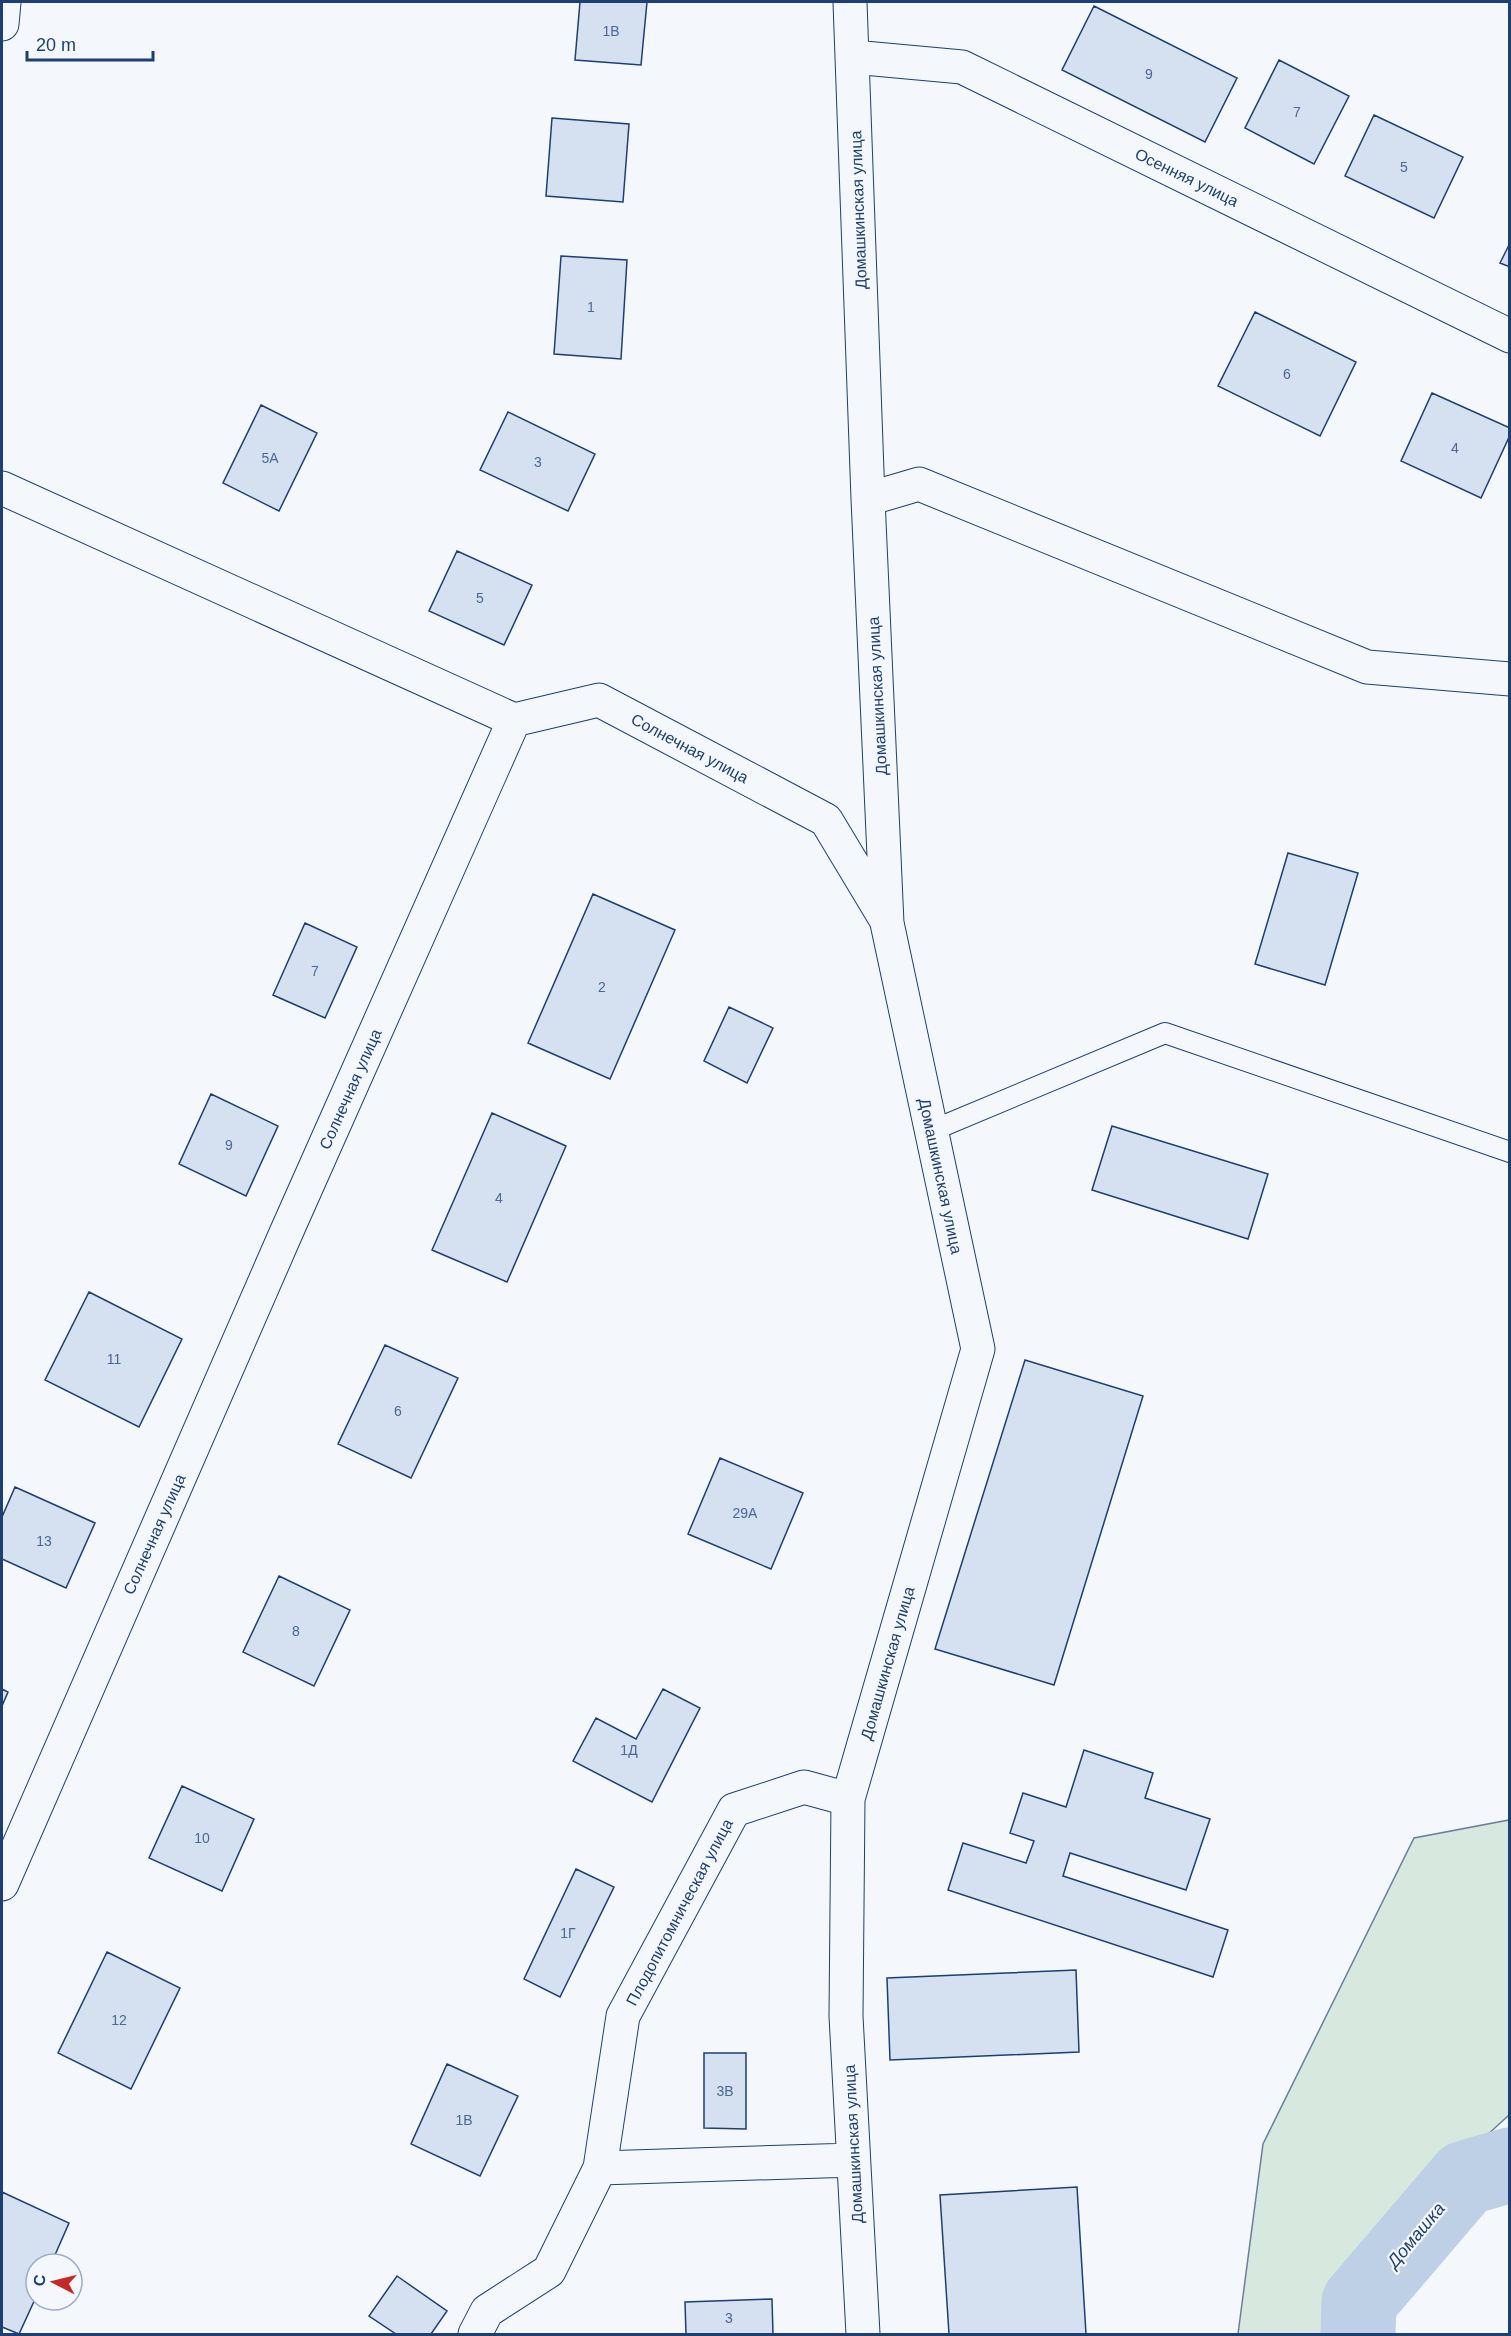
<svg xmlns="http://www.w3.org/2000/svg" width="1511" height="2336" font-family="Arial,sans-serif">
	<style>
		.green { fill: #d7e8df; stroke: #687fa3; stroke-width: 1.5 }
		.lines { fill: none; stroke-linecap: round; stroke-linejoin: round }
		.river { stroke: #bed0e5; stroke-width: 75 }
		.building { fill: #d5e0f0; stroke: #1d3f73; stroke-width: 1.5 }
		.lane-casing { stroke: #1d3f73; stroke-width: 22 }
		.street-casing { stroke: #1d3f73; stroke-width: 35 }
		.lane { stroke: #f4f7fb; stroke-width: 20 }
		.street { stroke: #f4f7fb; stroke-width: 33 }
		.labels { text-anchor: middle; stroke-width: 4.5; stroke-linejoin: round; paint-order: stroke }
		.number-label { font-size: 14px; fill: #4b6792 }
		.street-label { font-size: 16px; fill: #1d3f73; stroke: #f4f7fb }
		.water-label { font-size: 18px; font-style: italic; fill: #1d3f73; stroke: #f4f7fb }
	</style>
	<rect width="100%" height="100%" fill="#f4f7fb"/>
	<path class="green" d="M 1509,1820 L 1509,2115 L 1338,2272 L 1330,2334 L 1238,2334 L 1263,2144 L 1414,1838 Z"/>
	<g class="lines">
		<path class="river" d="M 1358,2334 L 1359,2302 L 1465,2178 L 1510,2165"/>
	</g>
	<path class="building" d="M 580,2 L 647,2 L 641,65 L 575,60 Z
		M 1094,6 L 1237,78 L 1205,142 L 1062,70 Z
		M 1279,60 L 1349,96 L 1314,164 L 1245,128 Z
		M 1374,115 L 1463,157 L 1434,218 L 1345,176 Z
		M 552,118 L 629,124 L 623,202 L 546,196 Z
		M 1510,243 L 1510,267 L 1500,263 Z
		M 561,256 L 627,260 L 621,359 L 554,354 Z
		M 1255,312 L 1356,362 L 1320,436 L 1218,386 Z
		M 1432,393 L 1510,428 L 1510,435 L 1481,498 L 1401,461 Z
		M 261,405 L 317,433 L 279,511 L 223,483 Z
		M 508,412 L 595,454 L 568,511 L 480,470 Z
		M 457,551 L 532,585 L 504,645 L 429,611 Z
		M 1288,853 L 1358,873 L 1325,985 L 1255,964 Z
		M 593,894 L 675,930 L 610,1079 L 528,1043 Z
		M 305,923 L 357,947 L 325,1018 L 273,995 Z
		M 729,1007 L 773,1028 L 747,1083 L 704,1061 Z
		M 211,1094 L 278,1126 L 246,1196 L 179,1164 Z
		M 492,1113 L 566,1146 L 507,1282 L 432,1250 Z
		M 1112,1126 L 1268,1174 L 1248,1239 L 1092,1190 Z
		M 89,1292 L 182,1339 L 139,1427 L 45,1380 Z
		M 385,1345 L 458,1378 L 411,1478 L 338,1444 Z
		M 1025,1360 L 1143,1396 L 1054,1685 L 935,1649 Z
		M 720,1458 L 803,1493 L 771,1569 L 688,1534 Z
		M 15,1487 L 95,1523 L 66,1588 L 2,1559 L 2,1517 Z
		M 279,1576 L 350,1610 L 314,1686 L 243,1652 Z
		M 2,1689 L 8,1692 L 2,1706 Z
		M 663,1689 L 700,1708 L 652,1802 L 573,1761 L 596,1718 L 636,1739 Z
		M 1084,1750 L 1153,1773 L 1145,1798 L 1210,1819 L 1186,1890 L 1070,1853 L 1063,1876 L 1228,1930 L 1213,1977 L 948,1890 L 963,1843 L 1026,1863 L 1034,1841 L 1010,1833 L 1023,1793 L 1066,1807 Z
		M 182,1786 L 254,1819 L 222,1891 L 149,1858 Z
		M 576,1869 L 614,1887 L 560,1997 L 524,1979 Z
		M 107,1952 L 180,1988 L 131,2089 L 58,2053 Z
		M 1076,1970 L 1079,2052 L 890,2060 L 887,1978 Z
		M 704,2053 L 746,2053 L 746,2129 L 704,2128 Z
		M 447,2064 L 518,2096 L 480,2176 L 411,2144 Z
		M 1077,2187 L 1086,2334 L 949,2334 L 940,2195 Z
		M 2,2192 L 69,2223 L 51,2264 L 36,2264 L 36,2297 L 19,2334 L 2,2327 Z
		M 397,2276 L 447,2311 L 431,2334 L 396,2334 L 369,2316 Z
		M 772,2299 L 773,2334 L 686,2334 L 685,2302 Z"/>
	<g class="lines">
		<defs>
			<path id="lane" d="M 931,1131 L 1165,1033 L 1510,1152"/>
			<path id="street" d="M 850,2 L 868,499 L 887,923 L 978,1349 L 848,1799 L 846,2016 L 863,2334
				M 2,24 L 4,2
				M 853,57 L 962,67 L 1510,336
				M 2,488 L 514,720
				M 868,499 L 919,484 L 1367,667 L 1510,679
				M 2,1884 L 286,1233 L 514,720 L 599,700 L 826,820 L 885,918
				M 600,2168 L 853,2160
				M 475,2334 L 487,2311 L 549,2271 L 600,2168 L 623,2016 L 734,1810 L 804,1787 L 848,1799"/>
		</defs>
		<use href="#lane" class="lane-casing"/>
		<use href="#street" class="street-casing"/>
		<use href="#lane" class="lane"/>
		<use href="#street" class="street"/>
	</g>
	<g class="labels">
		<g class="number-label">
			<text x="611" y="36">1В</text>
			<text x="1149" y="79">9</text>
			<text x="1297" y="117">7</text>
			<text x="1404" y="172">5</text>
			<text x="591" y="312">1</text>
			<text x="1287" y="379">6</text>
			<text x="1455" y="453">4</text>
			<text x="270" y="463">5А</text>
			<text x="538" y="467">3</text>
			<text x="480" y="603">5</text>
			<text x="315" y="976">7</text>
			<text x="602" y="992">2</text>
			<text x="229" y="1150">9</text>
			<text x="499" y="1203">4</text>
			<text x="114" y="1364">11</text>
			<text x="398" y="1416">6</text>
			<text x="745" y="1518">29А</text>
			<text x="44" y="1546">13</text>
			<text x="296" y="1636">8</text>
			<text x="629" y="1755">1Д</text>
			<text x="202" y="1843">10</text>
			<text x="568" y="1938">1Г</text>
			<text x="119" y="2025">12</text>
			<text x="725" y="2096">3В</text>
			<text x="464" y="2125">1В</text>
			<text x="729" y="2323">3</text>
		</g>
		<g class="street-label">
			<text transform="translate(1187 177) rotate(26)" y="6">Осенняя улица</text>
			<text transform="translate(858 210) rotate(-92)" y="6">Домашкинская улица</text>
			<text transform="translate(877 696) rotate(-93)" y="6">Домашкинская улица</text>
			<text transform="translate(690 748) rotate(28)" y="6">Солнечная улица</text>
			<text transform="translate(350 1089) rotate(-66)" y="6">Солнечная улица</text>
			<text transform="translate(941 1176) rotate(78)" y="6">Домашкинская улица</text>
			<text transform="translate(154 1534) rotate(-66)" y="6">Солнечная улица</text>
			<text transform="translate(887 1663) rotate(-74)" y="6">Домашкинская улица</text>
			<text transform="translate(679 1912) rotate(-62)" y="6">Плодопитомническая улица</text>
			<text transform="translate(853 2144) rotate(-93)" y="6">Домашкинская улица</text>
		</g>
		<g class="water-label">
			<text transform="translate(1416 2235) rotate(-50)" y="6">Домашка</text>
		</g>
	</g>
	<rect width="1511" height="2336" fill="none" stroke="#1d3f73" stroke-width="6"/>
	<g transform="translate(54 2282) rotate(277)"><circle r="28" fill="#f4f7fb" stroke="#9eadc5" stroke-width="1.5"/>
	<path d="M0-4.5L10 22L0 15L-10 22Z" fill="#c62828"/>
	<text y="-9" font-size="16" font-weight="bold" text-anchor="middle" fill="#1d3f73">С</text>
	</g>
	<path d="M27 51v9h126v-9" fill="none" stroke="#1d3f73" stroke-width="3"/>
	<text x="36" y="51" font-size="18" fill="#1d3f73" stroke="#f4f7fb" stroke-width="4.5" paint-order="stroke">20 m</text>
</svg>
